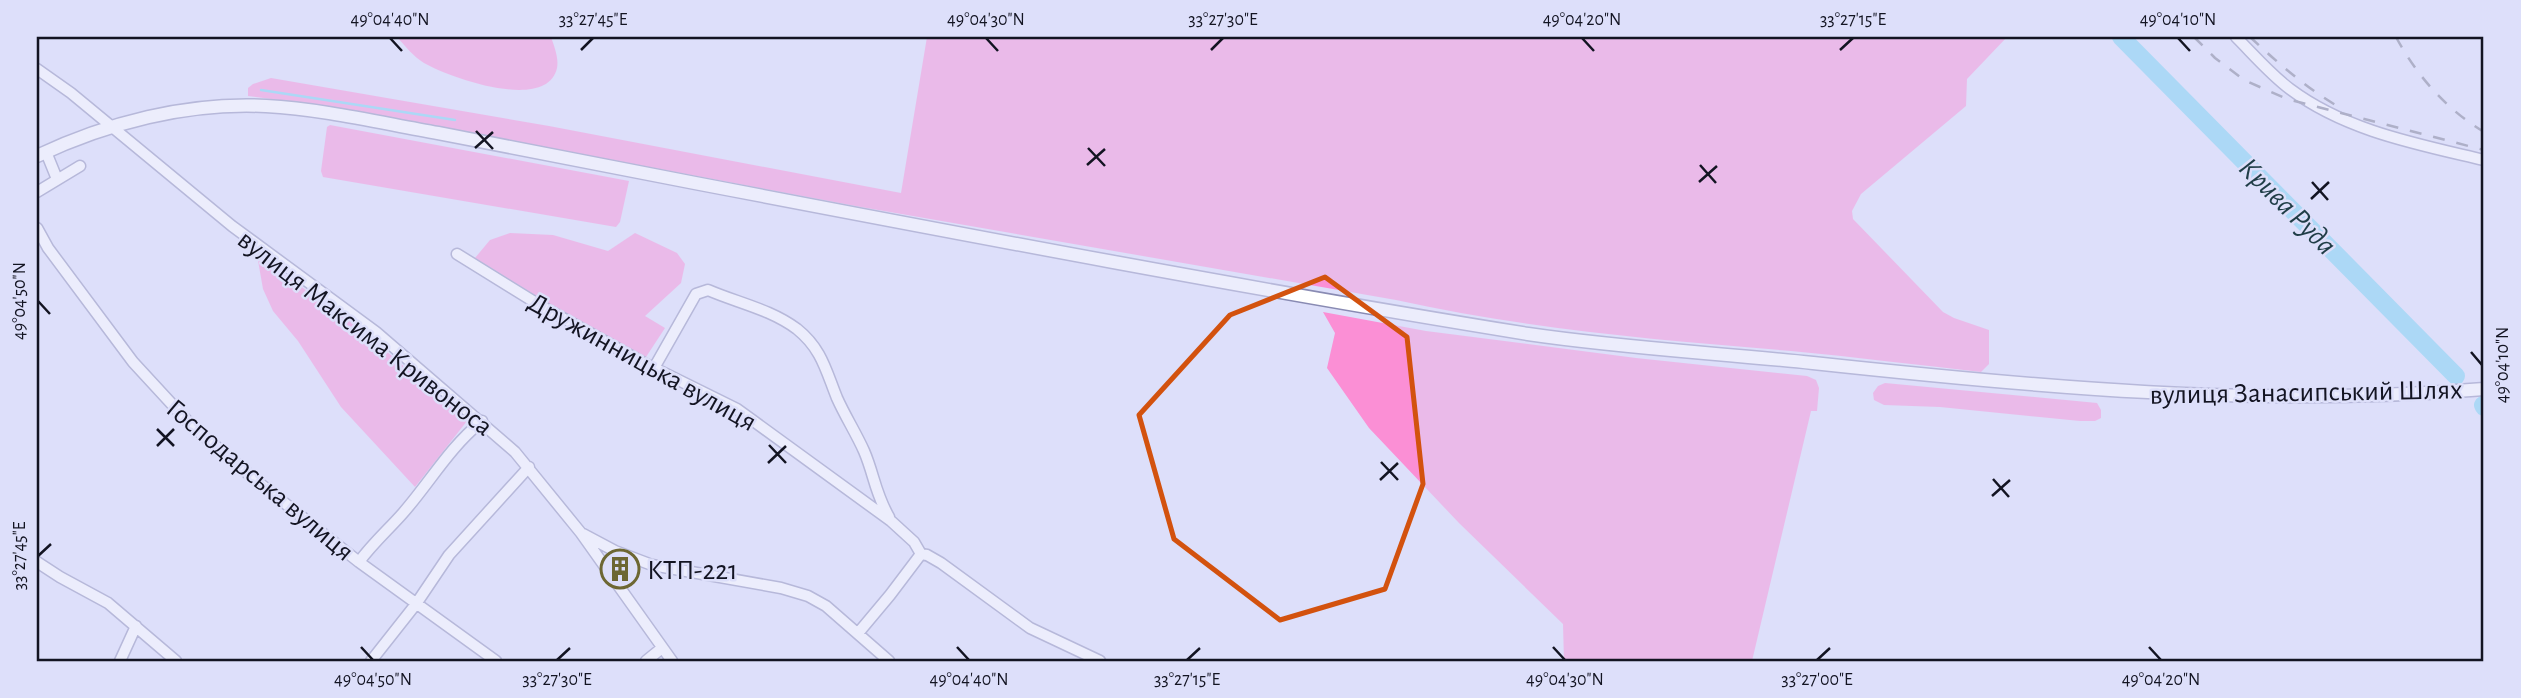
<svg xmlns="http://www.w3.org/2000/svg" width="2521" height="698" font-family="'Alegreya Sans',sans-serif">
	<style>
		.green { fill: #fb8fd5 }
		.lines { fill: none; stroke-linecap: round; stroke-linejoin: round }
		.stream { stroke: #71d1f1; stroke-width: 2.5 }
		.river { stroke: #71d1f1; stroke-width: 18 }
		.minor-casing { stroke: #898bb3; stroke-width: 13 }
		.major-casing { stroke: #898bb3; stroke-width: 15 }
		.minor { stroke: #fff; stroke-width: 10 }
		.major { stroke: #fff; stroke-width: 12 }
		.rail { stroke: #77788d; stroke-width: 2.5; stroke-dasharray: 12 12; stroke-linecap: butt }
		.marked { fill: none; stroke: #d3520e; stroke-width: 5; stroke-linejoin: round }
		.ticks { fill: none; stroke: #131422; stroke-width: 2.5 }
		.labels { text-anchor: middle; stroke-width: 5; stroke-linejoin: round; paint-order: stroke }
		.street-label { font-size: 28px; fill: #131422; stroke: #dddffa }
		.poi-label { font-size: 28px; fill: #131422; stroke: #dddffa; text-anchor: start }
		.water-label { font-size: 30px; font-style: italic; fill: #1f3d47; stroke: #dddffa }
		.neatline { fill: none; stroke: #131422; stroke-width: 2.5 }
		.ticks-label { font-size: 18px; text-anchor: middle; fill: #131422 }
	</style>
	<rect width="100%" height="100%" fill="#dddffa"/>
	<path class="green" d="M 397,37 L 551,37 C 554,46 559,58 557,68 C 547,113 448,77 424,63 C 413,56 406,47 397,37 Z
		M 927,37 L 2007,37 L 1967,79 L 1966,106 L 1861,194 L 1852,211 L 1853,219 L 1943,312 L 1954,318 L 1989,330 L 1989,364 L 1981,372 C 1918,365 1855,357 1791,351 C 1658,340 1526,329 1396,300 L 861,207 L 324,106 L 248,96 L 248,88 L 253,84 L 271,78 L 549,126 L 901,193 Z
		M 330,125 L 629,181 L 620,222 L 616,227 L 323,177 L 321,171 L 327,127 Z
		M 510,233 L 553,235 L 608,251 L 635,233 L 677,253 L 685,264 L 681,283 L 645,316 L 665,328 L 646,357 L 606,339 L 475,258 L 490,240 Z
		M 257,255 L 363,331 L 467,421 L 415,487 L 341,407 L 298,341 L 273,311 L 263,289 Z
		M 1323,312 L 1426,331 L 1636,358 L 1807,376 L 1816,380 L 1819,388 L 1817,411 L 1811,411 L 1752,661 L 1564,661 L 1563,624 L 1459,523 L 1369,428 L 1327,368 L 1335,333 Z
		M 1885,383 L 2097,403 L 2101,410 L 2101,418 L 2095,421 L 2080,421 L 1940,407 L 1884,405 L 1874,400 L 1873,393 L 1878,386 Z"/>
	<g class="lines">
		<path class="stream" d="M 261,90 L 455,120"/>
		<path class="river" d="M 2121,37 L 2456,376
			M 2483,405 L 2484,407"/>
		<defs>
			<path id="minor" d="M 2236,37 C 2253,54 2270,74 2290,89 C 2346,131 2417,144 2484,160
				M 37,69 L 71,93 L 232,226 L 376,332 L 515,452 L 581,533 L 672,661
				M 46,152 L 57,179
				M 37,192 L 80,166
				M 37,228 L 48,248 L 133,362 L 192,426 L 258,482 L 359,562 L 496,661
				M 457,254 L 541,306 L 644,363 L 737,409 L 891,521 L 914,542 L 921,554 L 927,555 L 941,563 L 1030,628 L 1100,661
				M 654,368 L 696,294 L 708,290 C 738,303 770,309 797,329 C 822,349 826,371 837,398 C 845,416 856,433 864,451 C 874,474 875,493 889,517
				M 583,534 L 615,551 L 652,565 L 781,588 L 808,596 L 826,606 L 889,661
				M 37,562 L 60,577 L 108,603 L 176,661
				M 359,562 C 372,544 389,529 403,513 C 431,481 448,449 482,421
				M 859,632 L 890,595 L 921,554
				M 120,661 L 136,626
				M 371,661 L 416,604 L 449,555 L 529,467
				M 646,661 L 662,648"/>
			<path id="major" d="M 37,156 C 107,123 187,102 266,106 C 323,109 381,123 438,133 C 523,150 609,166 695,183 C 972,236 1249,289 1528,334 C 1622,348 1719,353 1813,363 C 2036,387 2260,408 2484,389"/>
		</defs>
		<use href="#minor" class="minor-casing"/>
		<use href="#major" class="major-casing"/>
		<use href="#minor" class="minor"/>
		<use href="#major" class="major"/>
		<path class="rail" d="M 2194,37 L 2215,58 L 2244,80 L 2287,99 L 2484,150
			M 2250,37 C 2278,63 2306,88 2339,107
			M 2396,37 C 2417,76 2446,109 2484,132"/>
	</g>
	<path d="M0 0H2521V698H0ZM 1325,277 L 1407,337 L 1423,484 L 1385,589 L 1280,620 L 1174,539 L 1139,415 L 1230,315 Z" fill="#dddffa" fill-opacity=".55" fill-rule="evenodd"/>
	<path class="marked" d="M 1325,277 L 1407,337 L 1423,484 L 1385,589 L 1280,620 L 1174,539 L 1139,415 L 1230,315 Z"/>
	<path class="ticks" d="M 390,38 L 402,51M 986,38 L 998,51M 1582,38 L 1594,51M 2178,38 L 2190,51M 581,50 L 593,38M 1211,50 L 1223,38M 1840,50 L 1853,38M 476,131 L 493,149M 475,148 L 493,132M 1088,148 L 1105,166M 1087,165 L 1105,149M 1700,165 L 1716,183M 1699,182 L 1717,166M 2312,182 L 2328,200M 2311,199 L 2329,182M 38,301 L 50,314M 2471,352 L 2482,365M 157,429 L 174,446M 769,445 L 786,463M 157,446 L 174,429M 1381,462 L 1398,480M 768,463 L 786,446M 1993,479 L 2009,497M 1380,480 L 1398,463M 1992,496 L 2010,480M 38,556 L 51,544M 361,647 L 373,660M 957,647 L 969,660M 1553,647 L 1565,660M 2149,647 L 2161,660M 557,660 L 570,648M 1187,660 L 1200,648M 1817,660 L 1830,648"/>
	<defs>
		<symbol id="building-ring" viewBox="-11 -11 22 22"><circle r="9.5" fill="#dddffa" stroke="#6d6733" stroke-width="1.5"/><path d="M-4-6H4V6H1V3H-1V6H-4ZM-2.5-4.3h1.7v1.8h-1.7ZM.8-4.3h1.7v1.8H.8ZM-2.5-1h1.7V.8h-1.7ZM.8-1h1.7V.8H.8Z" fill="#6d6733"/></symbol>
	</defs>
	<g fill-rule="evenodd">
		<use href="#building-ring" x="598" y="547" width="44" height="44"/>
	</g>
	<g class="labels">
		<g class="street-label">
			<text transform="translate(366 332) rotate(38)" y="10">вулиця Максима Кривоноса</text>
			<text transform="translate(643 361) rotate(29)" y="10">Дружинницька вулиця</text>
			<text transform="translate(2306 391) rotate(-1)" y="10">вулиця Занасипський Шлях</text>
			<text transform="translate(261 479) rotate(40)" y="10">Господарська вулиця</text>
		</g>
		<g class="poi-label">
			<text x="647" y="579">КТП-221</text>
		</g>
		<g class="water-label">
			<text transform="translate(2288 206) rotate(45)" y="10">Крива Руда</text>
		</g>
	</g>
	<rect width="2521" height="698" fill="none" stroke="#dddffa" stroke-width="77"/>
	<rect x="38" y="38" width="2444" height="622" class="neatline"/>
	<g class="ticks-label">
		<text x="390" y="25">49°04'40"N</text>
		<text x="593" y="25">33°27'45"E</text>
		<text x="986" y="25">49°04'30"N</text>
		<text x="1223" y="25">33°27'30"E</text>
		<text x="1582" y="25">49°04'20"N</text>
		<text x="1853" y="25">33°27'15"E</text>
		<text x="2178" y="25">49°04'10"N</text>
		<text transform="translate(19 301) rotate(-90)" y="6">49°04'50"N</text>
		<text transform="translate(2502 365) rotate(-90)" y="6">49°04'10"N</text>
		<text transform="translate(19 556) rotate(-90)" y="6">33°27'45"E</text>
		<text x="373" y="685">49°04'50"N</text>
		<text x="557" y="685">33°27'30"E</text>
		<text x="969" y="685">49°04'40"N</text>
		<text x="1187" y="685">33°27'15"E</text>
		<text x="1565" y="685">49°04'30"N</text>
		<text x="1817" y="685">33°27'00"E</text>
		<text x="2161" y="685">49°04'20"N</text>
	</g>
</svg>
